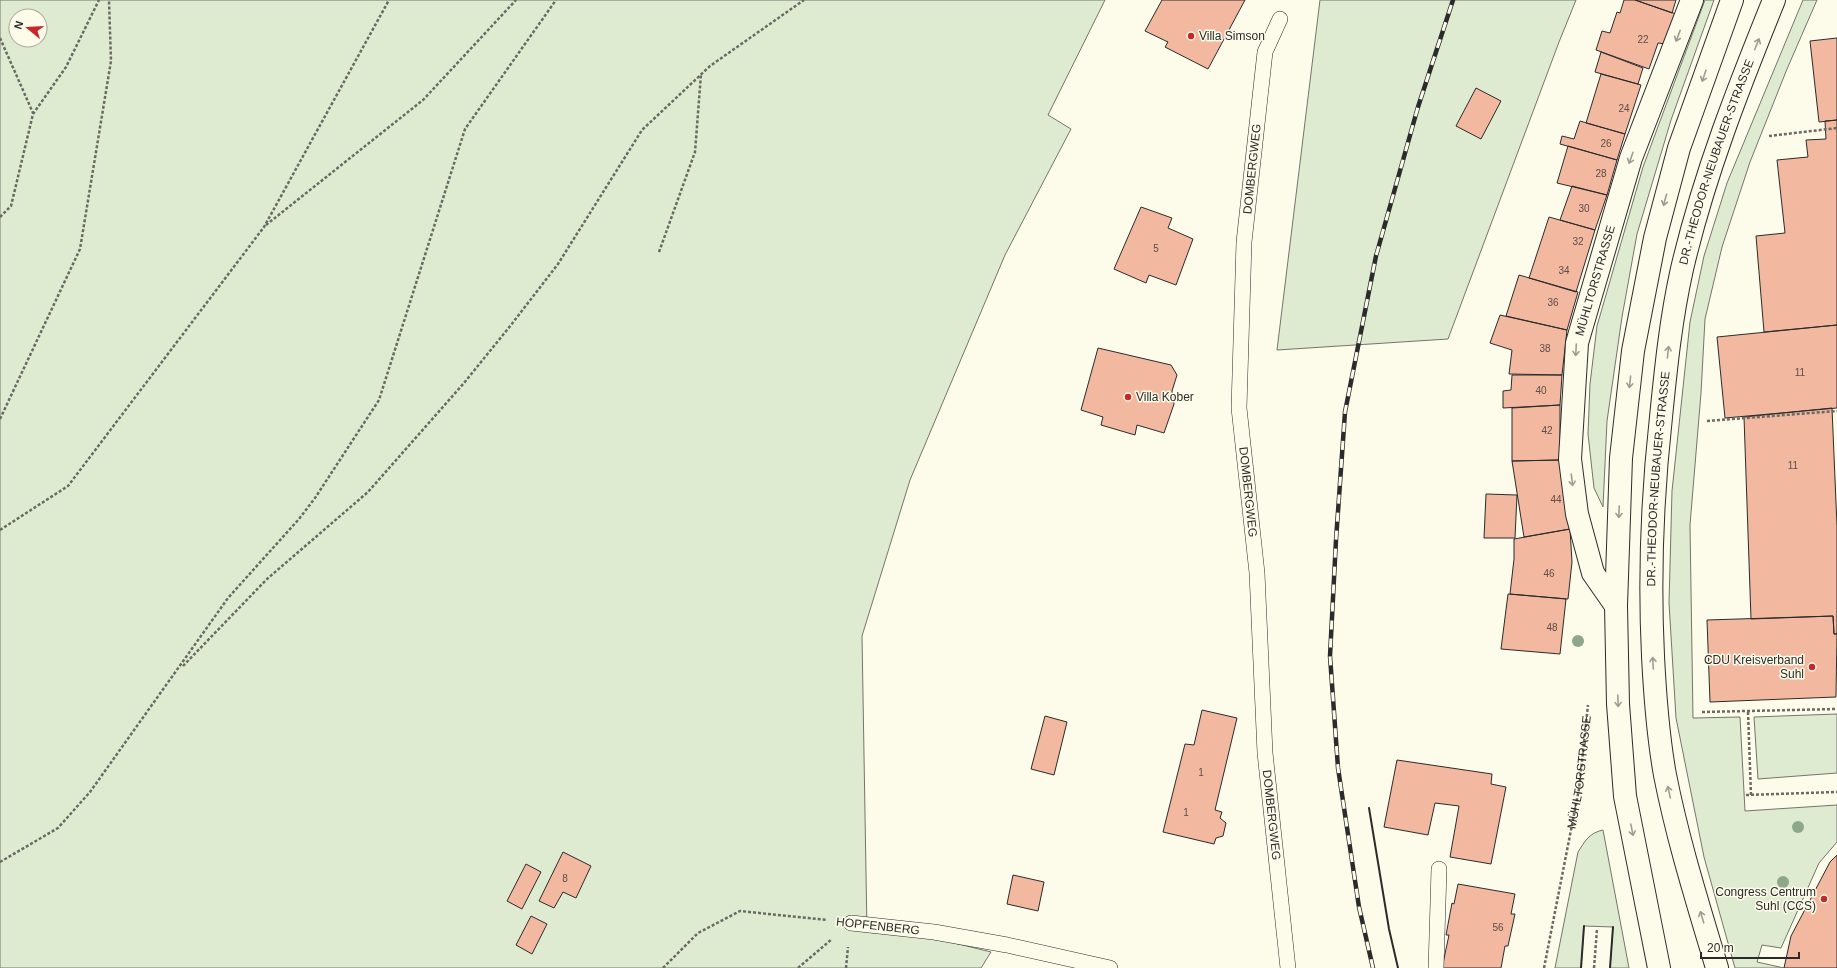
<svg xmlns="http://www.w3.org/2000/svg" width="1837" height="968" font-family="Helvetica,sans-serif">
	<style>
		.green { fill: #deebd1; stroke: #74746e; fill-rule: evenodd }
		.building { fill: #f2b8a0; stroke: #2b2b2b }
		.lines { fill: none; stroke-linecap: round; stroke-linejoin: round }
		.service-casing { stroke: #2b2b2b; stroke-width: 16 }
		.minor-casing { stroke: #2b2b2b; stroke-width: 24 }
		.secondary-casing { stroke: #2b2b2b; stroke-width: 24 }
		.path { stroke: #6a6964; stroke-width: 2.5; stroke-dasharray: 3 2; stroke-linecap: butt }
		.service { stroke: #fdfbea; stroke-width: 15 }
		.minor { stroke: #fdfbea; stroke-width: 22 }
		.secondary { stroke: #fdfbea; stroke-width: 22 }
		.rail-casing { stroke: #2b2b2b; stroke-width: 4.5 }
		.rail { stroke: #fdfbea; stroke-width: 3; stroke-dasharray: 9; stroke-linecap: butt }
		.wall { stroke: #2b2b2b; stroke-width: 2 }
		.tree { fill: #8ea78a }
		.oneway { stroke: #9e9d94 }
		.poi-dot { fill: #c62828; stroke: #fdfbea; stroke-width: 1.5 }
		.labels { text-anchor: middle; stroke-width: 3; stroke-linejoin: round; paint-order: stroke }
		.number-label { font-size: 10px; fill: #5d4e48 }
		.poi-label { font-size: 12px; fill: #2b2b2b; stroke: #fdfbea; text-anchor: start }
		.street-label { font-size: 12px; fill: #2b2b2b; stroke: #fdfbea }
	</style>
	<rect width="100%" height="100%" fill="#fdfbea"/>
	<path class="green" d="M 0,0 L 1105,0 L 1048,115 L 1071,129 L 1005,255 L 910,480 L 862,636 L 867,932 L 934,938 L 991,952 L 981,968 L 0,968 ZM 16,16 L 40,16 L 40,40 L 16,40 Z
		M 1320,0 L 1576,0 L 1559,42 L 1448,339 L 1277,350 Z
		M 1705,0 L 1714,0 L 1671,120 L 1637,234 L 1622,317 L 1607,421 L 1603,507 L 1594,488 L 1588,434 L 1590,384 L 1597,326 L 1643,167 Z
		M 1803,0 L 1817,0 L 1787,69 L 1750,162 L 1722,247 L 1705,319 L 1701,393 L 1690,525 L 1693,718 L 1740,717 L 1745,811 L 1837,805 L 1837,842 L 1819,863 L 1781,948 L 1762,945 L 1757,962 L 1784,968 L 1735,968 L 1704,857 L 1676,718 L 1669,603 L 1672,491 L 1690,322 L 1704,256 L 1727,183 Z
		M 1837,714 L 1837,773 L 1758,779 L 1754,717 Z
		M 1603,830 L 1629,968 L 1610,968 L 1613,927 L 1584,926 L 1581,968 L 1555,968 L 1578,852 C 1585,841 1589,833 1603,830 Z"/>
	<path class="building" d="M 1162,0 L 1245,0 L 1208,69 L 1165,47 L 1168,42 L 1145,31 Z
		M 1624,0 L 1635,0 L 1676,14 L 1666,44 L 1658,43 L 1649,69 L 1596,50 L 1602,31 L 1610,33 L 1617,12 L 1620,13 Z
		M 1635,0 L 1676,0 L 1672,13 Z
		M 1837,38 L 1837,120 L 1819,122 L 1810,41 Z
		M 1601,52 L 1643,68 L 1638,84 L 1595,72 Z
		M 1601,74 L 1641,85 L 1625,134 L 1586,123 Z
		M 1476,88 L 1501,101 L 1481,139 L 1456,126 Z
		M 1837,120 L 1837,325 L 1764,332 L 1756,236 L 1785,233 L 1777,160 L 1808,157 L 1806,140 L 1826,139 L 1825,121 Z
		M 1580,121 L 1625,134 L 1617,160 L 1560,144 L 1562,136 L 1574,139 Z
		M 1568,146 L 1617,160 L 1607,195 L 1557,183 Z
		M 1572,186 L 1607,195 L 1595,230 L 1560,220 Z
		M 1141,207 L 1172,218 L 1168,228 L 1193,239 L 1176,285 L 1149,275 L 1146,283 L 1114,269 Z
		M 1549,217 L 1595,230 L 1576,292 L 1529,278 Z
		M 1519,275 L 1578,292 L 1567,330 L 1506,316 Z
		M 1500,315 L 1567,330 L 1562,375 L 1509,374 L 1512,350 L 1490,343 Z
		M 1837,325 L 1837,408 L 1725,418 L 1717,337 Z
		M 1098,348 L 1171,365 L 1177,375 L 1172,391 L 1174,404 L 1164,433 L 1137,425 L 1135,435 L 1101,425 L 1103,417 L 1081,410 Z
		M 1512,375 L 1562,375 L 1560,405 L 1503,408 L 1503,391 L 1511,390 Z
		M 1560,405 L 1560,460 L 1512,461 L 1512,408 Z
		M 1832,408 L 1837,526 L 1837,634 L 1834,634 L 1833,616 L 1751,619 L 1744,417 Z
		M 1560,460 L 1570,529 L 1524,537 L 1512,461 Z
		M 1486,494 L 1517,495 L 1515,538 L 1484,538 Z
		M 1570,529 L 1572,562 L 1568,599 L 1510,594 L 1514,559 L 1514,539 Z
		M 1508,594 L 1566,599 L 1560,654 L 1501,649 Z
		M 1833,616 L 1834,634 L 1837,634 L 1836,697 L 1710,702 L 1707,620 Z
		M 1202,710 L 1237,718 L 1215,810 L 1222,812 L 1220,818 L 1226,823 L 1223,836 L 1216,838 L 1214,844 L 1163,832 L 1185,744 L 1194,745 Z
		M 1045,716 L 1067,722 L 1054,775 L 1031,769 Z
		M 1397,760 L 1492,774 L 1491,784 L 1506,787 L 1491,864 L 1450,857 L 1459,806 L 1435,803 L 1428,835 L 1384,827 Z
		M 563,852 L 591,866 L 576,898 L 563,892 L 554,908 L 539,901 Z
		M 1837,855 L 1837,968 L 1784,968 L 1791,936 L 1830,862 Z
		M 526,864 L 541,872 L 522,909 L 507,901 Z
		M 1013,875 L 1044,882 L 1038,911 L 1007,904 Z
		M 1458,884 L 1515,894 L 1511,914 L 1515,914 L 1508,946 L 1505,946 L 1501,968 L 1442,968 L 1449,935 L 1446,935 L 1452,903 L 1454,904 Z
		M 531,916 L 547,924 L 532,954 L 516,945 Z"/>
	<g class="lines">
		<defs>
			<g id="service">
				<path id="s2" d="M 1280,19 L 1265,52 L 1244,242 L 1239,408 L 1257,573 L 1265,753 L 1288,968"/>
				<path d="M 851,923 L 934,932 L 1007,945 L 1110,968"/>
				<path d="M 1436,968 L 1439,869"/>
			</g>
			<g id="minor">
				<path id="s3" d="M 1616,606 L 1593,573 L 1577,514 L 1570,459 L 1577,343 L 1631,158 L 1692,0"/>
			</g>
			<g id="secondary">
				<path d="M 1659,968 L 1625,796 L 1618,704 L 1616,606 L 1621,458 L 1633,351 L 1655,238 L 1679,148 L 1732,0"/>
				<path id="s4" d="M 1717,968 C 1698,904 1678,841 1665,775 C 1658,736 1655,696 1653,656 C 1649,574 1652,498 1661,417 C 1666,367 1671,318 1682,269 C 1704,175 1738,89 1774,0"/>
			</g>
		</defs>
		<use href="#service" class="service-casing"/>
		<use href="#minor" class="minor-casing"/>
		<use href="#secondary" class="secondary-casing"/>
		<g class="path">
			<path d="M 0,38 L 33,113"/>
			<path d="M 1769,136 L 1837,128"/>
			<path d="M 0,217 L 11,206 L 33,114 L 66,67 L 99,0"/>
			<path d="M 266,225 L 423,100 L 516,0"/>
			<path d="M 659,252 L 695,152 L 701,74"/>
			<path d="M 0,419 L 80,249 L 111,61 L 109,0"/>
			<path d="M 1707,421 L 1837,411"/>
			<path d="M 0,530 L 68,486 L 264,227 L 389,0"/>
			<path d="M 183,666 L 267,579 L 368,492 L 464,383 L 511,325 L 558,264 L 642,130 L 710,66 L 804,0"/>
			<path d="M 1702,712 L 1837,709"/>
			<path d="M 1748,712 L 1751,795"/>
			<path d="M 1746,795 L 1837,792"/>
			<path d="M 0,862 L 58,828 L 90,792 L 228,598 L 299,519 L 315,498 L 379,400 L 465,129 L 556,0"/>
			<path d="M 663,968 L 698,933 L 740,911 L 827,920"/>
			<path d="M 798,968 L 832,939"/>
			<path d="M 846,968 L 848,947"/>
			<path id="s1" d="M 1544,968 L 1579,789 L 1588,705"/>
			<path d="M 1594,968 L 1597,929"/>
		</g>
		<use href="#service" class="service"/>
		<use href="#minor" class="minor"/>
		<use href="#secondary" class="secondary"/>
		<defs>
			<path id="rail" d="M 1373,968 L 1359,907 L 1338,768 L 1330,656 L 1336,540 L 1345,412 L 1376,256 L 1418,107 L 1453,0"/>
		</defs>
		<use href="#rail" class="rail-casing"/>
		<use href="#rail" class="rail"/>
		<path class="wall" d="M 1369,808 L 1389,929 L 1398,968
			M 1581,968 L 1584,926
			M 1610,968 L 1613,927"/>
	</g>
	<g class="tree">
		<circle cx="1578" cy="641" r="6"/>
		<circle cx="1798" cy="827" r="6"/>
		<circle cx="1783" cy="882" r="6"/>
	</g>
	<defs><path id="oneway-shaft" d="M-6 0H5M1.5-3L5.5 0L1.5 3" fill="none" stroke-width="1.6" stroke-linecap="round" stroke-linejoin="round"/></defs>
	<g class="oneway">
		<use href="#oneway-shaft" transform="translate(1678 36) rotate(111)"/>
		<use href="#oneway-shaft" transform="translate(1757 44) rotate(-68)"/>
		<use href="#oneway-shaft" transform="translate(1704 76) rotate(109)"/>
		<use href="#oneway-shaft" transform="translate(1631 158) rotate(109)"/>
		<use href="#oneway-shaft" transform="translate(1665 200) rotate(105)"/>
		<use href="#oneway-shaft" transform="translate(1576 350) rotate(93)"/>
		<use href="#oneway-shaft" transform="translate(1668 352) rotate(-84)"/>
		<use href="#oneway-shaft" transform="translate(1630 382) rotate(96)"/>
		<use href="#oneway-shaft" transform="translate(1572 480) rotate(83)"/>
		<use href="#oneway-shaft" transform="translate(1619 512) rotate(92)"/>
		<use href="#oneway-shaft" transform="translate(1653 663) rotate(-93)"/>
		<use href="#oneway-shaft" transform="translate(1618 701) rotate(88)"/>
		<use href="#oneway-shaft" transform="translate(1669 792) rotate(-103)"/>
		<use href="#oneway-shaft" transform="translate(1632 830) rotate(79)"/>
		<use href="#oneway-shaft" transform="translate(1702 917) rotate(-107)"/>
	</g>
	<g class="poi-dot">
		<circle cx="1191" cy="36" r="4"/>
		<circle cx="1128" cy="397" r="4"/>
		<circle cx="1812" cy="667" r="4"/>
		<circle cx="1824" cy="899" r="4"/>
	</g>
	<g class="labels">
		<g class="number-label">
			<text x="1643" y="43">22</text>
			<text x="1624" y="112">24</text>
			<text x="1606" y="147">26</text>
			<text x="1601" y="177">28</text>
			<text x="1584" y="212">30</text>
			<text x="1578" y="245">32</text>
			<text x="1156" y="252">5</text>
			<text x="1564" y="274">34</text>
			<text x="1553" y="306">36</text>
			<text x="1545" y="352">38</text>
			<text x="1800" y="376">11</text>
			<text x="1541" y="394">40</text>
			<text x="1547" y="434">42</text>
			<text x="1793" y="469">11</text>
			<text x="1556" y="503">44</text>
			<text x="1549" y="577">46</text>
			<text x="1552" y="631">48</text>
			<text x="1201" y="776">1</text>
			<text x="1186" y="816">1</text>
			<text x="565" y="882">8</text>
			<text x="1498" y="931">56</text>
		</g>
		<g class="poi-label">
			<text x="1199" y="40">Villa Simson</text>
			<text x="1136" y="401">Villa Kober</text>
			<text x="1804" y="664" text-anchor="end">CDU Kreisverband<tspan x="1804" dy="14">Suhl</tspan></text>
			<text x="1816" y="896" text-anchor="end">Congress Centrum<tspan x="1816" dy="14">Suhl (CCS)</tspan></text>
		</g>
		<g class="street-label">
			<text dy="4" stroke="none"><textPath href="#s4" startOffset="821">DR.-THEODOR-NEUBAUER-STRASSE</textPath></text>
			<text transform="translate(1252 169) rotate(-84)" y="4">DOMBERGWEG</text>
			<text dy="4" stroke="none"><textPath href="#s3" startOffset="338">MÜHLTORSTRASSE</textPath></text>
			<text dy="4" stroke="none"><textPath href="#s4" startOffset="497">DR.-THEODOR-NEUBAUER-STRASSE</textPath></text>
			<text dy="4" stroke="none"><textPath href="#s2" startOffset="478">DOMBERGWEG</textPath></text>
			<text dy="4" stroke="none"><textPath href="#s1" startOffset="199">MÜHLTORSTRASSE</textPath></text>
			<text dy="4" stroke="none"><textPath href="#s2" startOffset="802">DOMBERGWEG</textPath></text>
			<text transform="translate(878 926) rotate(6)" y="4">HOPFENBERG</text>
		</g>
	</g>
	<g transform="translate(28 28) rotate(288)"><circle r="19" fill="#fdfbea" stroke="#a9a89e"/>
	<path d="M0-3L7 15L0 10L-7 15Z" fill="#c62828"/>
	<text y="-6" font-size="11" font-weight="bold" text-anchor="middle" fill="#2b2b2b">N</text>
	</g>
	<path d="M1701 952v6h98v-6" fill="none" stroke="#2b2b2b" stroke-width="2"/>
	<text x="1707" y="952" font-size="12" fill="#2b2b2b" stroke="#fdfbea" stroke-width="3" paint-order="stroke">20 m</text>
</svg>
